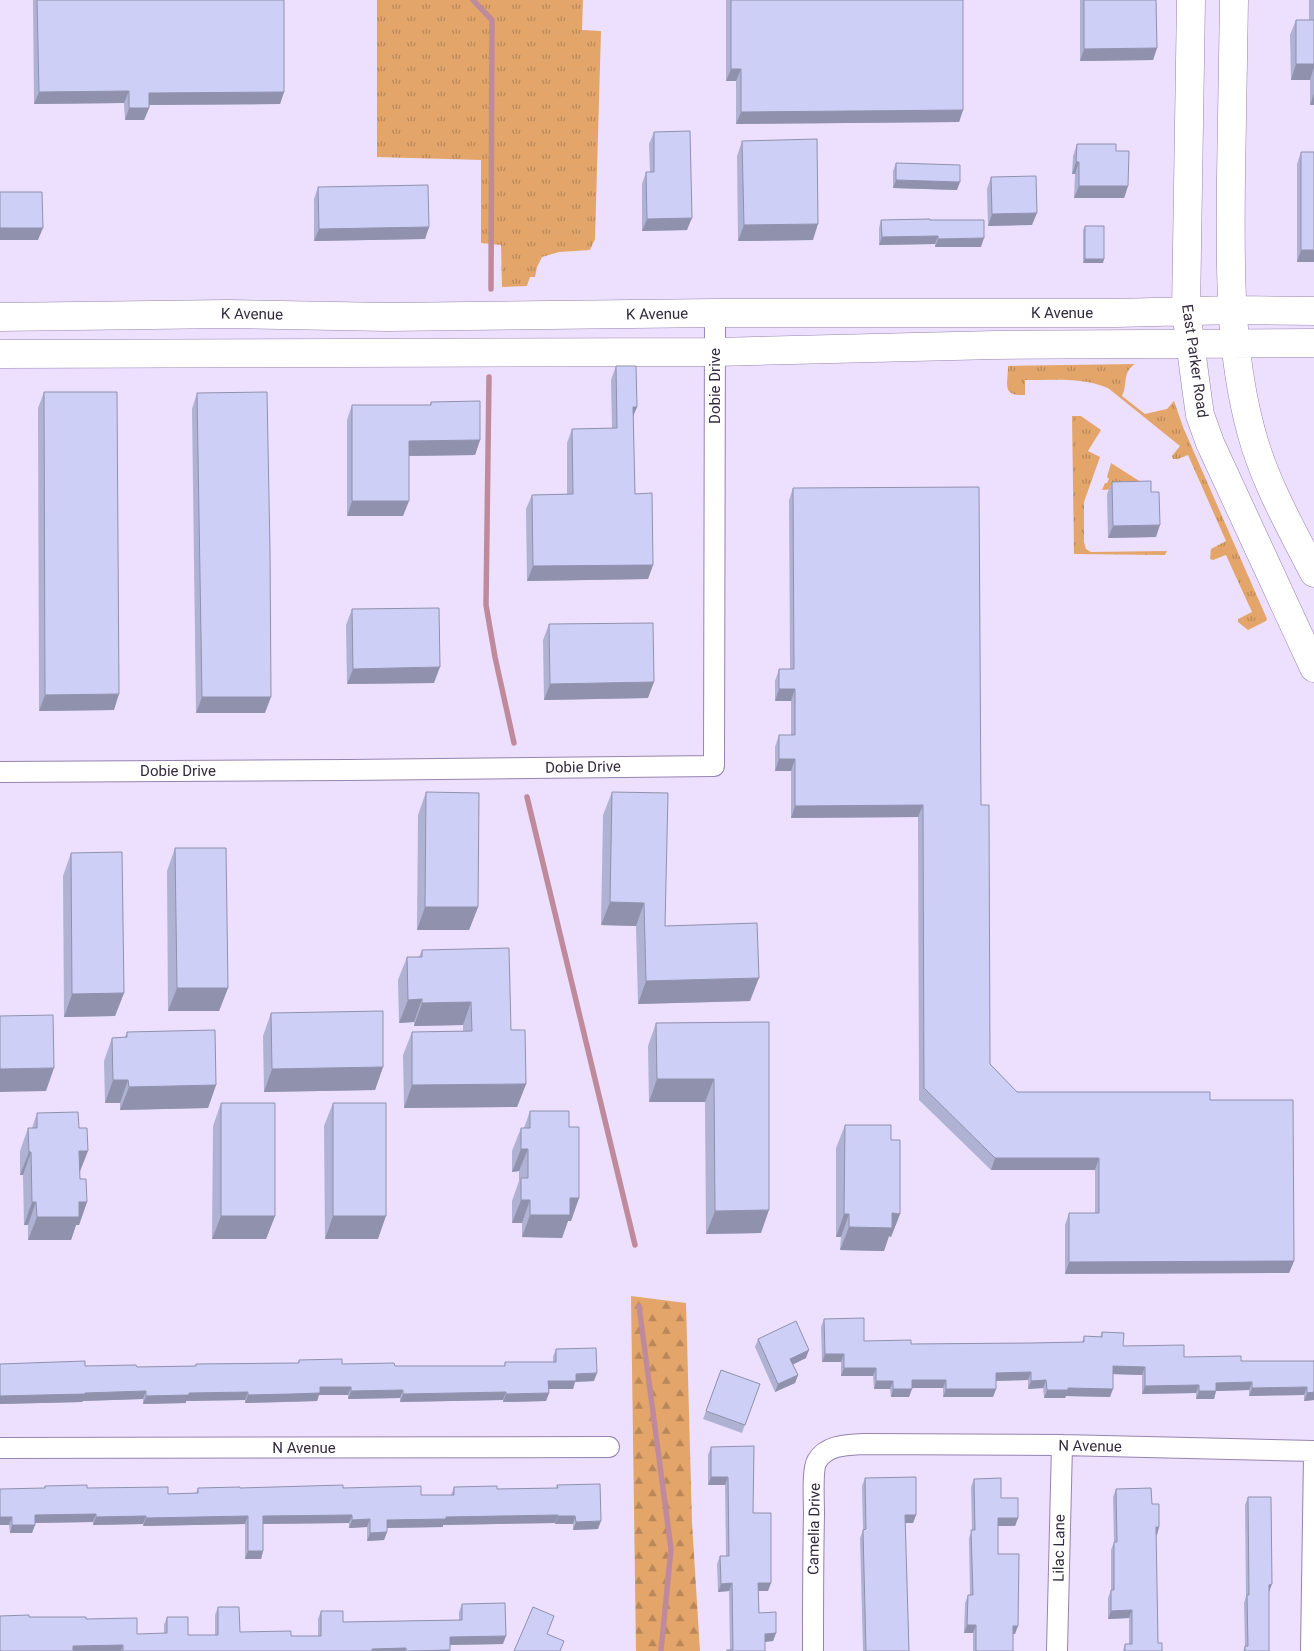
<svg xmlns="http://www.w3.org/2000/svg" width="1314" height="1651" font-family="Roboto,sans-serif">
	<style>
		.grass { fill: url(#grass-tufts) }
		.forest { fill: url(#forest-firs) }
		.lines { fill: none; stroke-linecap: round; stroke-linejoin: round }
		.stream { stroke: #bf8b9c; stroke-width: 5.5 }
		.street-casing { stroke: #9683b1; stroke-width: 22 }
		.secondary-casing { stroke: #9683b1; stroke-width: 29 }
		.street { stroke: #fff; stroke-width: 20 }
		.secondary { stroke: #fff; stroke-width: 28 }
		.wall { fill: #b0b2d4 }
		.shaded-wall { fill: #9091ad }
		.building { fill: #cdcff7; stroke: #9091ad }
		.labels { text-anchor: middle; stroke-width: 4.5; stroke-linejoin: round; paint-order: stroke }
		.street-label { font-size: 15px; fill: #322a3d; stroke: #fff }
	</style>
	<defs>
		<pattern id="grass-tufts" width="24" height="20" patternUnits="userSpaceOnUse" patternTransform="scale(1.25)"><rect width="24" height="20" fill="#e4a56a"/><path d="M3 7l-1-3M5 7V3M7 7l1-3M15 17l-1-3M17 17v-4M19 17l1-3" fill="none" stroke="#b98758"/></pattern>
		<pattern id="forest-firs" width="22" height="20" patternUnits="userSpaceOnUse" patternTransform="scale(1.25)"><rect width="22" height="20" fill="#e4a56a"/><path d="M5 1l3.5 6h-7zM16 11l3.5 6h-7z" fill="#b98758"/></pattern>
	</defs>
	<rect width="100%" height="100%" fill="#ece0fe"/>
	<path class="grass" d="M 377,0 L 583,0 L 582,30 L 601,31 L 595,239 L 590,250 L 559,252 L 542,257 L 537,267 L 535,277 L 530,277 L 527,286 L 502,287 L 501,245 L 481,243 L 481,160 L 377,157 Z
		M 1135,364 C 1122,372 1128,384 1122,396 L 1145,414 L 1167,409 L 1174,401 L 1183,427 L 1267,619 L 1266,621 L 1248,630 L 1238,622 L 1238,619 L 1252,612 L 1226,555 L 1213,560 L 1210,559 L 1211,549 L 1226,541 L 1188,455 L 1178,459 L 1173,459 L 1172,456 L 1180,446 L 1108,388 C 1082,377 1054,380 1025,380 L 1025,395 C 1001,396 1008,385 1008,366 Z
		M 1072,416 L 1081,416 L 1101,430 L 1088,451 L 1100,457 L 1084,502 L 1084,542 L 1086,549 L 1091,552 L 1167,551 L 1165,555 L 1074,554 Z
		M 1111,463 L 1144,484 L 1117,489 L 1102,490 L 1105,483 L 1107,483 L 1109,479 L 1107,477 Z"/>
	<path class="forest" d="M 631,1296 L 686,1303 L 692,1523 L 700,1651 L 636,1651 Z"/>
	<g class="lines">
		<path class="stream" d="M 473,0 L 492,20 L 491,289
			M 489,377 L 486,605 L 495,657 L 514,743
			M 527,797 L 635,1245
			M 639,1306 L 671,1549 L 661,1651"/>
		<defs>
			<path id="street" d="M 0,772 L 348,770 L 714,766 L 715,313
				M 0,1448 L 609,1447
				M 813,1651 C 813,1605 813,1559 814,1514 C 814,1503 812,1469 817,1461 C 827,1444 849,1445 865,1444 L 1062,1445 L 1314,1451
				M 1057,1651 L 1062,1445
				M 1311,1651 L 1314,1456"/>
			<path id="secondary" d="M 1191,0 L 1186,311 L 1197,394 L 1200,415 L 1210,443 L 1314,668
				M 1234,0 C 1233,59 1232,119 1231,178 C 1230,262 1229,350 1251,431 C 1264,481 1291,528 1314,573
				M 0,317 L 227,314 L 388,317 L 715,313 L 1116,313 L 1233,310 L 1314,311
				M 0,354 L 715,352 L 995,345 L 1314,343"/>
		</defs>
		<use href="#street" class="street-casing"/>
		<use href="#secondary" class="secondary-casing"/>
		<use href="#street" class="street"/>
		<use href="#secondary" class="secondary"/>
	</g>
	<path class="wall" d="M 33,0 L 284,0 L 284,92 L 280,104 L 149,105 L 149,108 L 144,120 L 125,120 L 124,103 L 34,104 Z
		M 726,0 L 963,0 L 963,110 L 959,122 L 736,124 L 736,81 L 726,81 Z
		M 1080,0 L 1156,0 L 1157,48 L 1153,60 L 1080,61 Z
		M 1309,0 L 1314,0 L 1314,105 L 1310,105 L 1310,80 L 1291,80 L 1290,35 L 1296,20 L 1309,20 Z
		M 654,132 L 687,230 L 642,231 L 642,184 L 646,172 L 650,172 L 649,144 Z
		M 742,141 L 813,240 L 738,241 L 737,156 Z
		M 1077,144 L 1116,151 L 1128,186 L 1124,198 L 1074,198 L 1075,174 L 1072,174 L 1073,156 Z
		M 1301,152 L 1314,262 L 1297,262 L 1297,164 Z
		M 896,163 L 957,190 L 893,188 L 893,171 Z
		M 991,177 L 1032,225 L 988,226 L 987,189 Z
		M 318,187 L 429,227 L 425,239 L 314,241 L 314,199 Z
		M 881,220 L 981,247 L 935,247 L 935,244 L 879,245 L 879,228 Z
		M 1085,226 L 1103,263 L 1083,263 L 1083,230 Z
		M 616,366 L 637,407 L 633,416 L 635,494 L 653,565 L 648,579 L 527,581 L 526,509 L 532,495 L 567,494 L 567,443 L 572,429 L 612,428 L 611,380 Z
		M 44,392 L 114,710 L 39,711 L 38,408 Z
		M 197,393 L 265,713 L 196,713 L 192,409 Z
		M 431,402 L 480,440 L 475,455 L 409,456 L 403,516 L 347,516 L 347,420 L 352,405 L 430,405 Z
		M 1112,482 L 1151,492 L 1156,537 L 1108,538 L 1107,494 Z
		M 793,488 L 981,805 L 990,1064 L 1017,1092 L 1210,1100 L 1294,1261 L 1289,1273 L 1065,1274 L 1065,1225 L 1069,1213 L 1095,1213 L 1095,1170 L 991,1170 L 919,1100 L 918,817 L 791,818 L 791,771 L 775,771 L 775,747 L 779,735 L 791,735 L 791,701 L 775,701 L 775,681 L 779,669 L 790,669 L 789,500 Z
		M 352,609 L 434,683 L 347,684 L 346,625 Z
		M 549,624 L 648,698 L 544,700 L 543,640 Z
		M 426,792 L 478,907 L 469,930 L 417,930 L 418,815 Z
		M 612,792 L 665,926 L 750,1001 L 638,1004 L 636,926 L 601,925 L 603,815 Z
		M 175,848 L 228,988 L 219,1011 L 168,1011 L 167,871 Z
		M 71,853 L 124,993 L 115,1016 L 64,1017 L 63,876 Z
		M 422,950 L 511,1030 L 526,1084 L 517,1107 L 404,1108 L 403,1055 L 412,1032 L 463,1031 L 463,1025 L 414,1026 L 414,1022 L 399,1023 L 398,980 L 407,957 L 419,957 Z
		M 271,1013 L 383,1067 L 375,1090 L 264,1092 L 263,1036 Z
		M 769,1022 L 761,1233 L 706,1234 L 705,1102 L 649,1102 L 648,1046 L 656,1023 Z
		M 127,1032 L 216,1085 L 208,1108 L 120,1110 L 120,1103 L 105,1103 L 104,1061 L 112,1038 L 125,1037 Z
		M 221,1103 L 275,1216 L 266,1239 L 212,1239 L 213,1126 Z
		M 333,1103 L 378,1239 L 325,1239 L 324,1126 Z
		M 530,1111 L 569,1127 L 579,1198 L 571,1221 L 568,1221 L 562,1238 L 522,1237 L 522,1223 L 512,1223 L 512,1201 L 519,1181 L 519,1171 L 512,1172 L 512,1151 L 521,1128 L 524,1128 Z
		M 37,1113 L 79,1173 L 80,1179 L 87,1202 L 79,1225 L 76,1225 L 71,1240 L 28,1240 L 28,1225 L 24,1225 L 23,1175 L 20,1175 L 20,1151 L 28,1128 L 32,1128 Z
		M 845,1125 L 891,1140 L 900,1214 L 891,1237 L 889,1236 L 884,1251 L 840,1250 L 841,1237 L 836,1237 L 836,1148 Z
		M 824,1319 L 864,1341 L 911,1344 L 1030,1343 L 1082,1342 L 1084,1336 L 1100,1337 L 1102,1332 L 1123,1346 L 1184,1357 L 1241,1361 L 1314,1361 L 1314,1400 L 1304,1401 L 1304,1395 L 1249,1396 L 1249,1390 L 1216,1391 L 1214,1399 L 1196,1399 L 1196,1393 L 1142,1394 L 1142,1375 L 1113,1374 L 1110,1397 L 1066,1396 L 1065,1398 L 1044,1398 L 1043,1388 L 1028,1389 L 1028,1380 L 996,1381 L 996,1389 L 993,1397 L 943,1397 L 943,1388 L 912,1388 L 909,1397 L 891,1397 L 890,1389 L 874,1389 L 873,1376 L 841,1376 L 841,1362 L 822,1362 L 821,1327 Z
		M 758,1339 L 806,1358 L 793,1364 L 798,1375 L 795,1383 L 775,1392 L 755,1347 Z
		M 556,1349 L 594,1381 L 575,1382 L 573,1389 L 549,1389 L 549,1393 L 546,1401 L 503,1402 L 503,1400 L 400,1402 L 400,1398 L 348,1399 L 348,1395 L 319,1395 L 317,1401 L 288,1402 L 245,1403 L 245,1400 L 186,1401 L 186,1403 L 143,1404 L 143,1399 L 83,1401 L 82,1402 L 0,1404 L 0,1364 L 137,1367 L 195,1366 L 196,1364 L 298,1363 L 299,1360 L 342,1364 L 395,1366 L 504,1366 L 505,1362 L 553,1362 L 553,1357 Z
		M 721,1370 L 760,1384 L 742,1433 L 703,1419 Z
		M 711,1447 L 753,1513 L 768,1591 L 758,1591 L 759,1613 L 776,1633 L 773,1641 L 765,1642 L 765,1651 L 726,1651 L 727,1650 L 730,1650 L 729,1591 L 718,1592 L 717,1564 L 720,1556 L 726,1556 L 725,1485 L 708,1485 L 708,1455 Z
		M 865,1478 L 916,1515 L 913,1523 L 905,1523 L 909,1651 L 863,1651 L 860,1538 L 863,1530 L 862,1486 Z
		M 974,1479 L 1001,1498 L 1018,1518 L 1015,1526 L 998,1526 L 998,1554 L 1015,1634 L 1013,1634 L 1013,1651 L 973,1651 L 973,1633 L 964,1633 L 965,1603 L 968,1595 L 970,1595 L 969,1538 L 972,1530 L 971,1487 Z
		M 557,1485 L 598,1529 L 573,1530 L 573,1524 L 555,1524 L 555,1523 L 443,1525 L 443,1527 L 387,1528 L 387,1532 L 384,1540 L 367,1541 L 367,1527 L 349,1528 L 349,1523 L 263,1524 L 263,1551 L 261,1559 L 245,1559 L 245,1524 L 143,1526 L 143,1524 L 93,1525 L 93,1522 L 35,1523 L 32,1533 L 10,1533 L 9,1525 L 0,1525 L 44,1488 L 45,1486 L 87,1488 L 168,1494 L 196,1493 L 198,1488 L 343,1488 L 421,1495 L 451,1495 L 454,1487 L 497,1489 L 556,1488 Z
		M 1116,1489 L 1152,1504 L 1159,1527 L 1156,1535 L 1158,1643 L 1162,1651 L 1123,1651 L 1125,1644 L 1129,1644 L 1129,1618 L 1108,1619 L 1108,1598 L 1111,1590 L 1111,1550 L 1114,1542 L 1113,1497 Z
		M 1248,1497 L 1269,1592 L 1269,1651 L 1243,1651 L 1245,1646 L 1244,1603 L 1246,1596 L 1245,1505 Z
		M 462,1604 L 503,1644 L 450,1645 L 450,1651 L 0,1651 L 29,1617 L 86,1619 L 137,1634 L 164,1634 L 164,1625 L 167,1617 L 188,1635 L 215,1635 L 215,1615 L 218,1607 L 240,1632 L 291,1636 L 318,1636 L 318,1619 L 321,1611 L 343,1622 L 459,1620 L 459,1612 Z"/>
	<path class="shaded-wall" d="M 1157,48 L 1153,60 L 1080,61 L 1084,49 Z
		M 1296,64 L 1314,64 L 1314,67 L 1310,80 L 1291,80 Z
		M 731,69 L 741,69 L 736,81 L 726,81 Z
		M 129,91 L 124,103 L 34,104 L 39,92 Z
		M 284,92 L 280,104 L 144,105 L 149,93 Z
		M 1314,93 L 1314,105 L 1310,105 Z
		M 129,108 L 149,108 L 144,120 L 125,120 Z
		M 963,110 L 959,122 L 736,124 L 741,112 Z
		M 1076,162 L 1079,162 L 1075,174 L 1072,174 Z
		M 896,180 L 960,182 L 957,190 L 893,188 Z
		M 1079,186 L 1128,186 L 1124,198 L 1074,198 Z
		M 1037,213 L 1032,225 L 988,226 L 992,214 Z
		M 692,218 L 687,230 L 642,231 L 647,219 Z
		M 818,224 L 813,240 L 738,241 L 744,225 Z
		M 429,227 L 425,239 L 314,241 L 319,229 Z
		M 0,228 L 43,228 L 38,240 L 0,240 Z
		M 938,236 L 935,244 L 879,245 L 882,237 Z
		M 984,238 L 981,247 L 935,247 L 938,239 Z
		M 1301,250 L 1314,250 L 1314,262 L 1297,262 Z
		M 1085,259 L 1104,259 L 1103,263 L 1083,263 Z
		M 633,407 L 637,407 L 631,421 Z
		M 480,440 L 475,455 L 403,456 L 409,441 Z
		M 352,501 L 409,501 L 403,516 L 347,516 Z
		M 1160,525 L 1156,537 L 1108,538 L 1113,526 Z
		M 653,565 L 648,579 L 527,581 L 533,566 Z
		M 440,667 L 434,683 L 347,684 L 353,669 Z
		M 654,682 L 648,698 L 544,700 L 550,684 Z
		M 779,689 L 795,689 L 791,701 L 775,701 Z
		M 119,694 L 114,710 L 39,711 L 45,695 Z
		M 202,697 L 271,697 L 265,713 L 196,713 Z
		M 779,759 L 795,759 L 791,771 L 775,771 Z
		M 923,805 L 918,817 L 791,818 L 795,806 Z
		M 610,902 L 644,903 L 636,926 L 601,925 Z
		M 425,907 L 478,907 L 469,930 L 417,930 Z
		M 759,978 L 750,1001 L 638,1004 L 646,981 Z
		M 177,988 L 228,988 L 219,1011 L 168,1011 Z
		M 124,993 L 115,1016 L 64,1017 L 72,994 Z
		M 422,999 L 414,1022 L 399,1023 L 408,1000 Z
		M 471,1002 L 463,1025 L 414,1026 L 422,1003 Z
		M 383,1067 L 375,1090 L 264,1092 L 272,1069 Z
		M 54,1068 L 46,1091 L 0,1092 L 0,1069 Z
		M 657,1079 L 714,1079 L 705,1102 L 649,1102 Z
		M 113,1080 L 128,1080 L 120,1103 L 105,1103 Z
		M 526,1084 L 517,1107 L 404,1108 L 412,1085 Z
		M 216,1085 L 208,1108 L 120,1110 L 129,1087 Z
		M 521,1149 L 528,1149 L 519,1171 L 512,1172 Z
		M 79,1151 L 88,1151 L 79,1174 Z
		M 29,1152 L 31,1152 L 23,1175 L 20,1175 Z
		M 995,1158 L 1099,1158 L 1095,1170 L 991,1170 Z
		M 570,1198 L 579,1198 L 571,1221 L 568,1221 L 562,1238 L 522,1237 L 530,1215 Z
		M 521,1200 L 530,1200 L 522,1223 L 512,1223 Z
		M 32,1202 L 36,1202 L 28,1225 L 24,1225 Z
		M 79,1202 L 87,1202 L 79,1225 L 76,1225 L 71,1240 L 28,1240 L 37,1217 Z
		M 769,1210 L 761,1233 L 706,1234 L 715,1211 Z
		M 892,1213 L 900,1214 L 891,1237 L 889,1236 L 884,1251 L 840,1250 L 849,1227 Z
		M 844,1214 L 849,1214 L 841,1237 L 836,1237 Z
		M 221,1216 L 275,1216 L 266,1239 L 212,1239 Z
		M 333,1216 L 386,1216 L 378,1239 L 325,1239 Z
		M 1294,1261 L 1289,1273 L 1065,1274 L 1069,1262 Z
		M 809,1350 L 806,1358 L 788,1367 L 790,1359 Z
		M 825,1354 L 844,1354 L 841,1362 L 822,1362 Z
		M 1113,1366 L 1145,1367 L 1142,1375 L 1110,1374 Z
		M 844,1368 L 876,1368 L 873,1376 L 841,1376 Z
		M 1031,1372 L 1028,1380 L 993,1381 L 996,1373 Z
		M 597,1373 L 594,1381 L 575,1382 L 573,1389 L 546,1389 L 548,1381 L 576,1374 Z
		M 798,1375 L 795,1383 L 775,1392 L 778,1384 Z
		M 912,1380 L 946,1380 L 943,1388 L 909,1388 Z
		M 1046,1380 L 1043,1388 L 1028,1389 L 1031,1381 Z
		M 876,1381 L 893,1381 L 890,1389 L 874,1389 Z
		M 1252,1382 L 1249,1390 L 1216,1391 L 1214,1399 L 1196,1399 L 1199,1391 L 1216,1383 Z
		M 1199,1385 L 1196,1393 L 1142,1394 L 1145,1386 Z
		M 320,1387 L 351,1387 L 348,1395 L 319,1395 L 317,1401 L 245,1403 L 248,1395 Z
		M 1307,1387 L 1304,1395 L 1249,1396 L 1252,1388 Z
		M 1068,1388 L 1113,1389 L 1110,1397 L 1066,1396 L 1065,1398 L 1044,1398 L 1047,1390 Z
		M 893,1389 L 912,1389 L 909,1397 L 891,1397 Z
		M 946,1389 L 996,1389 L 993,1397 L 943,1397 Z
		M 403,1390 L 400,1398 L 348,1399 L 351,1391 Z
		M 146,1391 L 143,1399 L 83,1401 L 82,1402 L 0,1404 L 0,1396 Z
		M 248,1392 L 245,1400 L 186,1401 L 186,1403 L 143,1404 L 146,1396 L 189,1393 Z
		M 506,1392 L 503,1400 L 400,1402 L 403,1394 Z
		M 1314,1392 L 1314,1400 L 1304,1401 L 1307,1393 Z
		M 549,1393 L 546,1401 L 503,1402 L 506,1394 Z
		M 711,1477 L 728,1477 L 725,1485 L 708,1485 Z
		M 96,1514 L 93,1522 L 32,1523 L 35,1515 Z
		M 352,1515 L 349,1523 L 260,1524 L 263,1516 Z
		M 558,1515 L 555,1523 L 443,1525 L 443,1527 L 384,1528 L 387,1520 L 446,1517 Z
		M 905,1515 L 916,1515 L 913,1523 L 902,1523 Z
		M 146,1516 L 143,1524 L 93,1525 L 96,1517 Z
		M 248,1516 L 245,1524 L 143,1526 L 146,1518 Z
		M 558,1516 L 575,1516 L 573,1524 L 555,1524 Z
		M 0,1517 L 12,1517 L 9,1525 L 0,1525 Z
		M 998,1518 L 1018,1518 L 1015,1526 L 995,1526 Z
		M 370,1519 L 367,1527 L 349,1528 L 352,1520 Z
		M 601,1521 L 598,1529 L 573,1530 L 576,1522 Z
		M 12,1525 L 35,1525 L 32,1533 L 10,1533 Z
		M 1156,1527 L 1159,1527 L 1157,1535 L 1153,1535 Z
		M 387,1532 L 384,1540 L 367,1541 L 370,1533 Z
		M 248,1551 L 263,1551 L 261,1559 L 245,1559 Z
		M 732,1583 L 729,1591 L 718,1592 L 721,1584 Z
		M 758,1583 L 771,1583 L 768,1591 L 755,1591 Z
		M 1272,1584 L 1269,1592 L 1269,1585 Z
		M 1132,1610 L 1129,1618 L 1108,1619 L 1111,1611 Z
		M 967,1625 L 976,1625 L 973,1633 L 964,1633 Z
		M 1013,1626 L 1018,1626 L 1015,1634 L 1010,1634 Z
		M 776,1633 L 773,1641 L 762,1642 L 765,1634 Z
		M 506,1636 L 503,1644 L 447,1645 L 450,1637 Z
		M 123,1645 L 121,1651 L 71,1651 L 73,1646 Z
		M 406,1648 L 405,1651 L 371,1651 L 372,1649 Z
		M 450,1650 L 450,1651 L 406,1651 Z"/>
	<path class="building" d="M 37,0 L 284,0 L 284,92 L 149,93 L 149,108 L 129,108 L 129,91 L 39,92 Z
		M 731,0 L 963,0 L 963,110 L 741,112 L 741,69 L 731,69 Z
		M 1084,0 L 1156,0 L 1157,48 L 1084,49 Z
		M 1296,20 L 1314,20 L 1314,64 L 1296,64 Z
		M 690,131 L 692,218 L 647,219 L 646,172 L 654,172 L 654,132 Z
		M 817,139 L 818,224 L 744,225 L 742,141 Z
		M 1077,144 L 1116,144 L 1116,151 L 1129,151 L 1128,186 L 1079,186 L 1079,162 L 1076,162 Z
		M 1301,152 L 1314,152 L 1314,250 L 1301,250 Z
		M 896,163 L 960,165 L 960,182 L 896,180 Z
		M 1036,176 L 1037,213 L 992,214 L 991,177 Z
		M 428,185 L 429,227 L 319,229 L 318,187 Z
		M 0,192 L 42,192 L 43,228 L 0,228 Z
		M 930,219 L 930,220 L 984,220 L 984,238 L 938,239 L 938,236 L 882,237 L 881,220 Z
		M 1085,226 L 1104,226 L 1104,259 L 1085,259 Z
		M 616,366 L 636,366 L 637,407 L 633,407 L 635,494 L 652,493 L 653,565 L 533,566 L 532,495 L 573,494 L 572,429 L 617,428 Z
		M 44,392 L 117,392 L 119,694 L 45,695 Z
		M 267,392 L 270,550 L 271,697 L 202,697 L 197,393 Z
		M 480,401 L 480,440 L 409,441 L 409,501 L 352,501 L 352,405 L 431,405 L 431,402 Z
		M 1151,481 L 1151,492 L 1159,492 L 1160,525 L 1113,526 L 1112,482 Z
		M 979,487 L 981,805 L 989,805 L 990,1064 L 1017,1092 L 1210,1092 L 1210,1100 L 1293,1100 L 1294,1261 L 1069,1262 L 1069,1213 L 1099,1213 L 1099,1158 L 995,1158 L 924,1088 L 923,805 L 795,806 L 795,759 L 779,759 L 779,735 L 795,735 L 795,689 L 779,689 L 779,669 L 794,669 L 793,488 Z
		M 439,608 L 440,667 L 353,669 L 352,609 Z
		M 653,623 L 654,682 L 550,684 L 549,624 Z
		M 426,792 L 479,793 L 478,907 L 425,907 Z
		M 612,792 L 668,793 L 665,926 L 757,923 L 759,978 L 646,981 L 644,903 L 610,902 Z
		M 175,848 L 226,848 L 228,988 L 177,988 Z
		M 122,852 L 124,993 L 72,994 L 71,853 Z
		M 509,948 L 511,1030 L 525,1030 L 526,1084 L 412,1085 L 412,1032 L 472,1031 L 471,1002 L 422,1003 L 422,999 L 408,1000 L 407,957 L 422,957 L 422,950 Z
		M 383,1011 L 383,1067 L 272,1069 L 271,1013 Z
		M 53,1015 L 54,1068 L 0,1069 L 0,1016 Z
		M 769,1022 L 769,1210 L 715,1211 L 714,1079 L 657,1079 L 656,1023 Z
		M 215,1030 L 216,1085 L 129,1087 L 128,1080 L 113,1080 L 112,1038 L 127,1037 L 127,1032 Z
		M 221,1103 L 275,1103 L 275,1216 L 221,1216 Z
		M 333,1103 L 386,1103 L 386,1216 L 333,1216 Z
		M 530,1111 L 569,1111 L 569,1127 L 579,1127 L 579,1198 L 570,1198 L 570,1215 L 530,1215 L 530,1200 L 521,1200 L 521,1178 L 528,1178 L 528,1149 L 521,1149 L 521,1128 L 530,1128 Z
		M 78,1112 L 79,1128 L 87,1128 L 88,1151 L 79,1151 L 80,1179 L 86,1179 L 87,1202 L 79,1202 L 79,1217 L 37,1217 L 36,1202 L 32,1202 L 31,1152 L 29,1152 L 28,1128 L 37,1128 L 37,1113 Z
		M 845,1125 L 891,1125 L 891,1140 L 900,1140 L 900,1214 L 892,1213 L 892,1228 L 849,1227 L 849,1214 L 844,1214 Z
		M 864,1318 L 864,1341 L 911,1340 L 911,1344 L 1030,1343 L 1084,1342 L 1084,1336 L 1102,1337 L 1102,1332 L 1124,1333 L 1123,1346 L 1184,1345 L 1184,1357 L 1241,1356 L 1241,1361 L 1314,1361 L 1314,1392 L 1307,1393 L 1307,1387 L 1252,1388 L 1252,1382 L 1216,1383 L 1216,1391 L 1199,1391 L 1199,1385 L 1145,1386 L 1145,1367 L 1113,1366 L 1113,1389 L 1068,1388 L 1068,1390 L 1047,1390 L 1046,1380 L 1031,1381 L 1031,1372 L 996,1373 L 996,1389 L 946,1389 L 946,1380 L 912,1380 L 912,1389 L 893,1389 L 893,1381 L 876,1381 L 876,1368 L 844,1368 L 844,1354 L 825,1354 L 824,1319 Z
		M 796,1321 L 809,1350 L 790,1359 L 798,1375 L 778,1384 L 758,1339 Z
		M 596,1348 L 597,1373 L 576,1374 L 576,1381 L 548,1381 L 549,1393 L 506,1394 L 506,1392 L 403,1394 L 403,1390 L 351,1391 L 351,1387 L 320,1387 L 320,1393 L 291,1394 L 248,1395 L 248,1392 L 189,1393 L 189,1395 L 146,1396 L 146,1391 L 85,1393 L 85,1394 L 0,1396 L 0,1364 L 85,1361 L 85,1366 L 136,1365 L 137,1367 L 196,1366 L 196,1364 L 299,1363 L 299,1360 L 342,1359 L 342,1364 L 394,1363 L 395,1366 L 505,1366 L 505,1362 L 556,1362 L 556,1349 Z
		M 721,1370 L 760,1384 L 745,1425 L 706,1411 Z
		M 754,1446 L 753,1513 L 771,1513 L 771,1583 L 758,1583 L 759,1613 L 776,1612 L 776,1633 L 765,1634 L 765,1651 L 727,1651 L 727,1650 L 733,1650 L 732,1583 L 721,1584 L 720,1556 L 729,1556 L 728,1477 L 711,1477 L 711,1447 Z
		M 916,1477 L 916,1515 L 905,1515 L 909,1651 L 866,1651 L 863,1530 L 866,1529 L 865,1478 Z
		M 1001,1478 L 1001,1498 L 1018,1498 L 1018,1518 L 998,1518 L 998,1554 L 1019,1554 L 1018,1626 L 1013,1626 L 1013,1651 L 976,1651 L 976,1625 L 967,1625 L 968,1595 L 973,1595 L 971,1530 L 975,1530 L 974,1479 Z
		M 600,1484 L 601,1521 L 576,1522 L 575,1516 L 558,1516 L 558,1515 L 446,1517 L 446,1519 L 387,1520 L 387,1532 L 370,1533 L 370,1519 L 352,1520 L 352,1515 L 263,1516 L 263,1551 L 248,1551 L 248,1516 L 146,1518 L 146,1516 L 96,1517 L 96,1514 L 35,1515 L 35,1525 L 12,1525 L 12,1517 L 0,1517 L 0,1489 L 45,1488 L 45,1486 L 87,1485 L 87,1488 L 168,1487 L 168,1494 L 198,1493 L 198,1488 L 240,1487 L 240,1488 L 343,1485 L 343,1488 L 421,1486 L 421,1495 L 454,1495 L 454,1487 L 497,1486 L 497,1489 L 558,1488 L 557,1485 Z
		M 1151,1488 L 1152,1504 L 1159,1504 L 1159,1527 L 1156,1527 L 1158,1643 L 1162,1643 L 1162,1651 L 1125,1651 L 1125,1644 L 1132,1644 L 1132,1610 L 1111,1611 L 1111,1590 L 1114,1590 L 1114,1542 L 1117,1542 L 1116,1489 Z
		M 1248,1497 L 1271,1497 L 1272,1584 L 1269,1585 L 1269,1651 L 1245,1651 L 1245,1646 L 1248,1646 L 1247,1595 L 1249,1595 Z
		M 505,1603 L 506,1636 L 450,1637 L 450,1650 L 406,1651 L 406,1648 L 372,1649 L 372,1651 L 123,1651 L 123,1645 L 73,1646 L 73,1651 L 0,1651 L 0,1616 L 29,1615 L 29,1617 L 86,1617 L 86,1619 L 137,1618 L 137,1634 L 167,1633 L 167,1617 L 188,1617 L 188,1635 L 218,1635 L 218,1607 L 239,1607 L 240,1632 L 291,1631 L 291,1636 L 321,1636 L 321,1611 L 343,1611 L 343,1622 L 462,1620 L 462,1604 Z
		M 533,1607 L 554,1616 L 547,1634 L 564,1641 L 560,1651 L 514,1651 Z"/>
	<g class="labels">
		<g class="street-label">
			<text x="1062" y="318">K Avenue</text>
			<text transform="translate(252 314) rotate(1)" y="5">K Avenue</text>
			<text transform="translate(657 314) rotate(-1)" y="5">K Avenue</text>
			<text transform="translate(1195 361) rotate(82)" y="5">East Parker Road</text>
			<text transform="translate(715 386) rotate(-90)" y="5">Dobie Drive</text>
			<text transform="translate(583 767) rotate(-1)" y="5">Dobie Drive</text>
			<text x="178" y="776">Dobie Drive</text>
			<text transform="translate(1090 1446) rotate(1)" y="5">N Avenue</text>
			<text x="304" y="1453">N Avenue</text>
			<text transform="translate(814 1529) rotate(-89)" y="5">Camelia Drive</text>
			<text transform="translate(1059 1548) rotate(-89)" y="5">Lilac Lane</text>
		</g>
	</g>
</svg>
